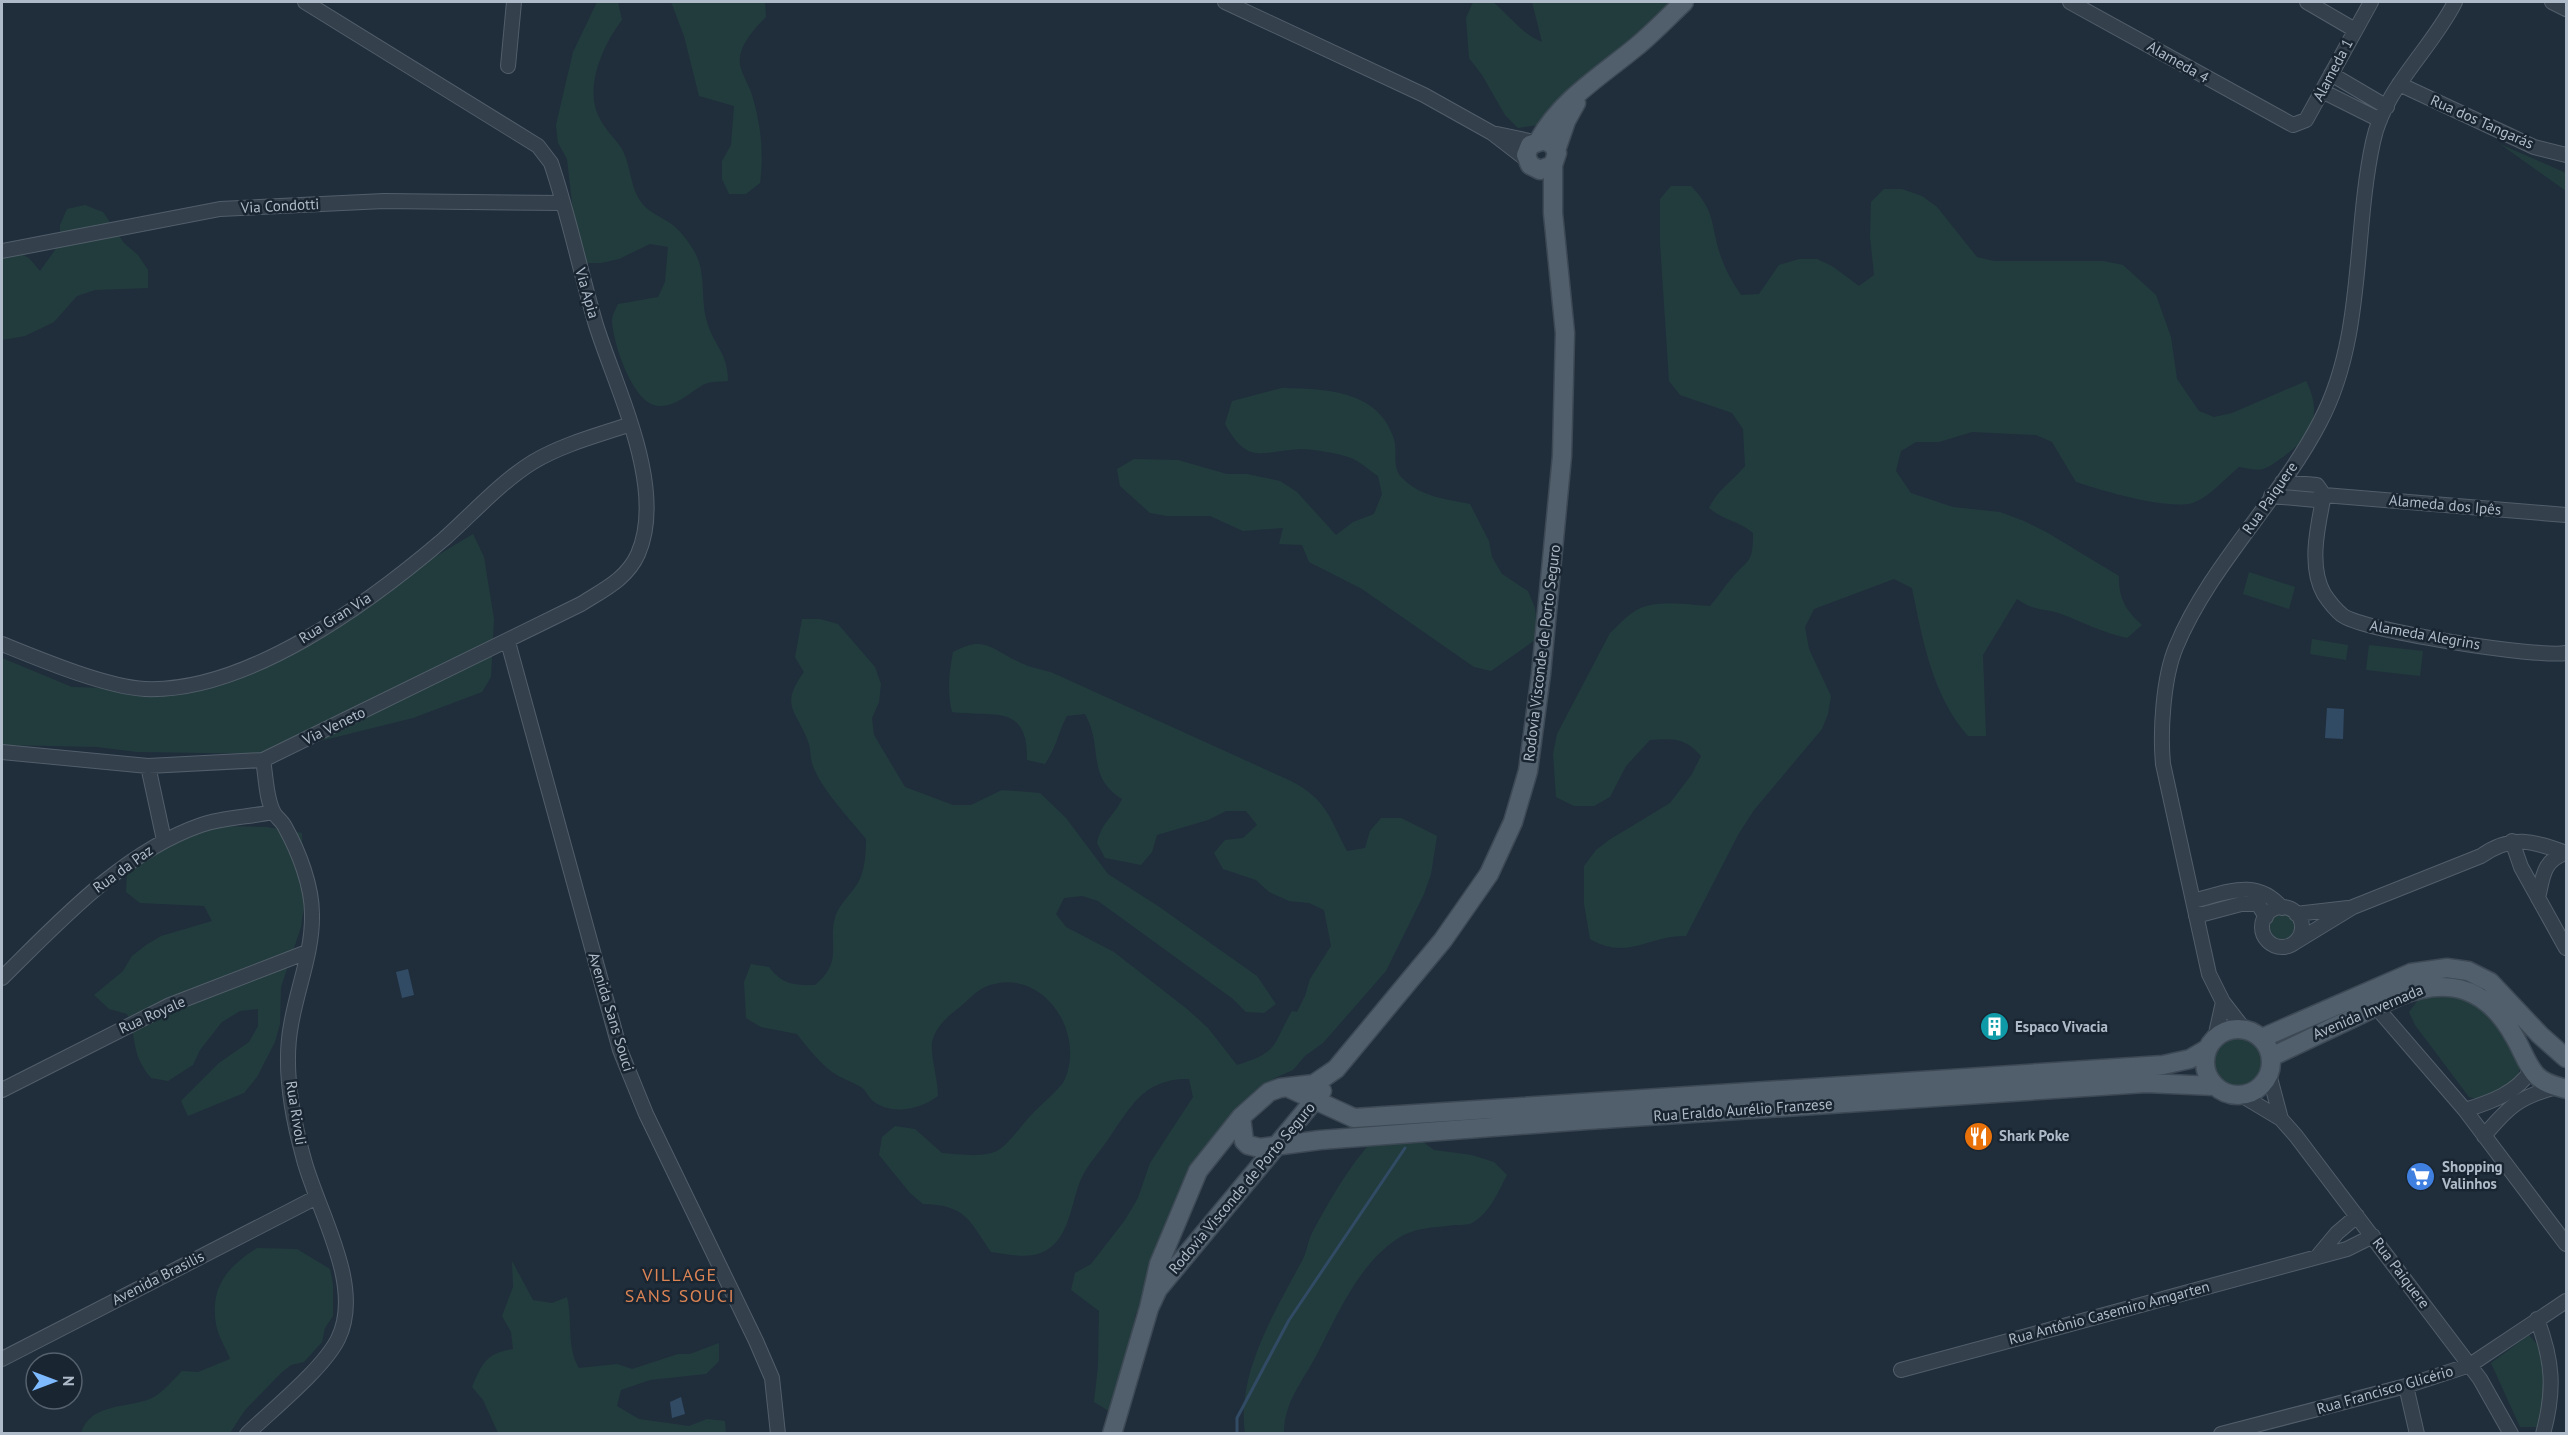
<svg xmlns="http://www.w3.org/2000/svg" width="2568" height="1435" font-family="'PT Sans',sans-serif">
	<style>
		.green { fill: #223c3d }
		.water { fill: #324b65 }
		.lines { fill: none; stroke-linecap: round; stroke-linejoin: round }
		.stream { stroke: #324b65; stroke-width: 3 }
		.minor-casing { stroke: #525e6a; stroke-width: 16 }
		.major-casing { stroke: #3d4955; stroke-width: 21 }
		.minor { stroke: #34404c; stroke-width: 14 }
		.major { stroke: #515f6c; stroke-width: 18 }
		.labels { text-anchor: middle; stroke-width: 5; stroke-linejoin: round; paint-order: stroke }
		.street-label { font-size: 15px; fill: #afbbc8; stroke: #192531 }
		.poi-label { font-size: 15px; font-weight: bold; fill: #afbbc8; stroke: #192531; text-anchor: start }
		.quarter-label { font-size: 18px; letter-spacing: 1.5px; fill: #dd8455; stroke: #192531 }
	</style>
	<rect width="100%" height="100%" fill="#202e3c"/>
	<path class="green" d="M 597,2 L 618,2 L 622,20 C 603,45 582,90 601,121 C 607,132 617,140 623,151 C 631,167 630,187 641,202 C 648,212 661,217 670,223 C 679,229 689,242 694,251 C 707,272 700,299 707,322 C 714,346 728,353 728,381 C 721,382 712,381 705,384 C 691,391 677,407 659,406 C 633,405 613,343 612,321 C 612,315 616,309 618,304 L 658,297 L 665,282 L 668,247 L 650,244 L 619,259 L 601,263 L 583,263 L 572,250 L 573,212 L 567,159 L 558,143 L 556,125 L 573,52 Z
		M 671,2 L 765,2 L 766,17 C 755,28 737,47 740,65 C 742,75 749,85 752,95 C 761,125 764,153 760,183 L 746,194 L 729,194 L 722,179 L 722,161 L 731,145 L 734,106 L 699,96 L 684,36 Z
		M 1473,2 L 1493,2 C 1510,16 1522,34 1542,42 L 1532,2 L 1694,2 L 1639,50 L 1538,125 L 1518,128 L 1505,115 L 1482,75 L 1469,58 L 1466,18 Z
		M 2500,144 L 2566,173 L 2566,191 Z
		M 1671,186 L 1691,186 C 1716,212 1710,223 1720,254 C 1725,269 1732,282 1741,295 L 1759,294 L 1779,265 L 1799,259 L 1817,259 L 1832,266 L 1859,286 L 1874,275 L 1870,237 L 1871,202 L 1884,189 L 1902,189 L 1922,196 L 1937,207 L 1977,257 L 1994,261 L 2103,261 L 2123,265 L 2156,295 L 2171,337 L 2177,379 L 2199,411 L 2214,417 L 2232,413 L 2306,381 C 2323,413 2312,437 2283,457 C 2277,461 2270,467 2263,469 C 2256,471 2246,468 2239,467 C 2225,478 2212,495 2195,502 C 2173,512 2100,490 2076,482 L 2052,442 L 2036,435 L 1972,432 L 1939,442 L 1916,442 L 1901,451 L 1896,471 L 1911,493 L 1953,507 L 2000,512 L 2024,521 L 2048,533 L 2119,576 C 2118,598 2126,611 2142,625 L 2127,638 C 2103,633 2083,622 2061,614 C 2041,607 2038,613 2017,599 L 1983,655 L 1986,736 L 1968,736 C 1932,695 1923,641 1912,588 L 1894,579 L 1814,609 L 1805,627 L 1809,649 L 1831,696 L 1828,714 L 1822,729 L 1754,810 L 1738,835 L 1686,936 C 1649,935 1628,961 1590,939 L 1584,904 L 1584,866 L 1596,850 L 1609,840 L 1670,803 L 1692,774 L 1701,756 C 1686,738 1674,738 1650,740 L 1626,766 L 1610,797 L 1594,806 L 1574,806 L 1556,797 L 1553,754 L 1557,734 L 1610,633 C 1618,626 1625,617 1635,611 C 1653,599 1689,605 1710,606 C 1718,597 1724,587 1731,579 C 1749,558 1753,564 1753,533 C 1738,520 1724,521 1709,508 C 1720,487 1730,484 1745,466 L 1743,429 L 1732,413 L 1680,395 L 1669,381 L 1660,243 L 1660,199 Z
		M 85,205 L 103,212 L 124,243 L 138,255 L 148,270 L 148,288 L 95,290 L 77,296 L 54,322 L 25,336 L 2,340 L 2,244 L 29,258 L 40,271 L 60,243 L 60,225 L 67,209 Z
		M 1282,388 C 1324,389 1378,389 1394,439 C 1398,452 1391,466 1402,478 C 1421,497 1445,499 1470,504 L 1489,541 L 1492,557 L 1502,574 L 1528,591 L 1535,608 L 1538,638 L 1491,671 L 1474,667 L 1362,589 L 1309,562 L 1302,545 L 1279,544 L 1283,528 L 1243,531 L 1210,516 L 1167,516 L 1150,513 L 1120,486 L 1117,469 L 1134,459 L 1178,460 L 1227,474 L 1247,474 L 1280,481 L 1297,492 L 1336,535 L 1353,522 L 1374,514 L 1382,494 L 1378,476 C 1370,471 1360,461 1351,458 C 1338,453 1313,449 1300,449 C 1260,452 1248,465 1225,424 L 1232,401 Z
		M 473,534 L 484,557 L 494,619 L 491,677 L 482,692 L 413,718 L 268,754 L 137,752 L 97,747 L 2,745 L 2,658 L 72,687 L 183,690 L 236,671 L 368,597 Z
		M 2249,572 L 2295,587 L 2289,609 L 2243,594 Z
		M 802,619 L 820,619 L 838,624 L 875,667 L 881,684 L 879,702 L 872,718 L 874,735 L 905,787 L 953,805 L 971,805 L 1002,790 L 1040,793 L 1066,818 L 1108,874 L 1158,906 L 1257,976 L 1276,1004 L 1264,1013 L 1246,1012 L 1233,999 L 1098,901 L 1082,896 L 1064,898 L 1056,914 L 1066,927 L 1114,952 L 1187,1009 L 1208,1028 L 1237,1065 C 1280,1052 1272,1045 1292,1011 L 1297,1012 L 1305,996 L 1310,979 L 1331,946 L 1324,910 L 1309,903 L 1289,901 L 1269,892 L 1256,880 L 1223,869 L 1214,853 L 1225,840 L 1243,838 L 1257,825 L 1246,811 L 1226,811 L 1208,820 L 1157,835 L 1152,852 L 1141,865 L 1105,858 L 1097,843 C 1102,821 1113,818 1122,799 C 1085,776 1104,747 1085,714 L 1067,716 C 1057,734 1057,747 1045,764 L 1027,760 C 1028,702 994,718 952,712 C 947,691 949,674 953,652 C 984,635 990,648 1017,661 C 1027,667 1041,669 1053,673 L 1291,781 C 1327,800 1329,817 1347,851 L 1365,848 L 1370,831 L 1381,818 L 1401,818 L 1437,836 L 1431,874 L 1424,894 L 1386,971 L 1323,1043 L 1305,1056 L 1293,1070 L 1275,1078 L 1260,1091 L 1221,1142 L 1135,1316 L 1132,1344 L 1109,1411 L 1094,1402 L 1098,1366 L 1099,1311 L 1071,1290 L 1075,1273 L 1091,1264 L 1125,1220 L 1138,1198 L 1150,1163 L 1193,1097 L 1189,1079 C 1143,1078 1130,1108 1107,1141 C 1098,1154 1088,1164 1081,1179 C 1071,1202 1070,1238 1045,1251 C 1028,1260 1009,1254 991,1252 C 969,1220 966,1205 923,1204 L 910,1193 L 879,1155 L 882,1137 L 895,1126 L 915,1129 L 942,1153 C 958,1154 986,1159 1000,1149 C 1012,1140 1023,1123 1034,1112 C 1041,1105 1062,1087 1065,1079 C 1086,1030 1040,964 985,987 C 976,991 967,1001 960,1007 C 948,1016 936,1026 932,1042 C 930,1054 938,1080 938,1096 C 921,1109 892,1116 873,1101 C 868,1097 866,1090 861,1087 C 851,1081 840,1078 832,1072 C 818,1061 807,1047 797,1034 L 761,1027 L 746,1018 L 744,982 L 751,964 L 769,967 C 783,985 793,985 815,985 C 846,960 825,941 837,912 C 843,900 853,892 859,881 C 865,869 866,853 866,839 C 850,819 819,787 812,763 C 810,757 811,750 809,744 C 798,711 778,707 804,672 L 795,657 Z
		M 2312,639 L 2348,645 L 2346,660 L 2310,654 Z
		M 2369,645 L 2423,651 L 2420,676 L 2366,670 Z
		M 221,826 L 267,827 L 302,833 L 304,907 L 301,927 L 281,987 L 280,1024 L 275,1042 L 257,1077 L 244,1093 L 188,1116 L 181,1101 L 219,1063 L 249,1042 L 258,1026 L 258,1009 L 240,1011 L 222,1022 L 200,1050 L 193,1065 L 168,1081 L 151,1078 C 130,1053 138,1040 127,1014 L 109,1009 L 94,995 L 123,971 L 132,956 L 146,945 L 161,936 L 212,921 L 204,906 L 140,903 L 126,892 L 127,871 L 167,841 Z
		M2270 927a12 12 0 1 1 24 0a12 12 0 1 1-24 0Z
		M 2434,995 L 2454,995 L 2488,1011 L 2521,1063 L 2518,1077 L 2484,1101 L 2469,1097 L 2415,1025 L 2409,1012 L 2418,1000 Z
		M2214 1063a25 25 0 1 1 50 0a25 25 0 1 1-50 0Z
		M 1381,1132 L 1419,1139 L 1434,1150 L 1472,1155 L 1494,1162 L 1507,1175 C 1498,1192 1490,1213 1472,1223 C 1467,1225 1459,1225 1454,1225 C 1433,1228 1415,1227 1397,1239 C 1358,1265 1338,1314 1317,1354 C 1303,1381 1284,1402 1284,1433 L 1245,1434 C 1236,1373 1276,1310 1303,1259 C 1307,1251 1308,1241 1312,1233 C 1331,1198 1353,1159 1381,1132 Z
		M 257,1248 L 297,1249 L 330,1269 L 333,1284 L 333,1316 L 325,1328 L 322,1342 L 304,1362 L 291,1365 L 281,1373 L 245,1410 L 230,1433 L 81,1433 C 91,1401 132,1409 154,1397 C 164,1391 173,1380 182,1371 L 198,1372 L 230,1359 C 226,1348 218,1336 216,1324 C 210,1287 227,1267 257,1248 Z
		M 512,1261 L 533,1300 L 552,1303 L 567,1297 C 573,1322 566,1346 579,1368 L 617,1364 L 632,1369 L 678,1354 L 690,1354 L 719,1343 L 719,1361 L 706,1374 L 650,1380 L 621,1390 L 617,1406 L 639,1419 L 689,1426 L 707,1419 L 725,1421 L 726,1433 L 498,1433 L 483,1400 L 472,1387 C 483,1362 486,1354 513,1349 L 511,1332 L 502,1316 L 513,1287 Z
		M 2529,1335 C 2534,1341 2541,1348 2543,1355 C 2549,1376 2545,1407 2537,1427 L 2520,1427 L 2491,1363 Z"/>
	<path class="water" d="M 2327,708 L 2344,709 L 2343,739 L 2325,738 Z
		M 408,969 L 414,995 L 402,998 L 396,972 Z
		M 681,1397 L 685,1414 L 672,1418 L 670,1402 Z"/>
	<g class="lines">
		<path class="stream" d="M 1237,1434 L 1237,1418 L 1289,1320 L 1405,1148"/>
		<defs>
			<path id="minor" d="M 1225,2 L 1424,95 L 1492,133 L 1527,160
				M 2070,2 L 2293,125 L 2306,120 L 2371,2
				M 2307,2 L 2355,30
				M 2552,2 L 2566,9
				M 508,66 L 514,2
				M 2331,74 L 2387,107
				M 2399,84 L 2534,147 L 2566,155
				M 2322,91 L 2380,120
				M 1497,134 L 1534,142
				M 2,251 L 220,209 L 384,201 L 562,203
				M 2282,482 L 2317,485 L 2324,495
				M 2324,495 C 2318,525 2308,566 2324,594 C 2328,600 2336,610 2342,615 C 2363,631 2538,658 2566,653
				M 2324,495 L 2566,515
				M 2271,496 L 2316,500 L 2324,495
				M 508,642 L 620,1050 L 646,1114 L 756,1341 L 772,1378 L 778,1434
				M 2,644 C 39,659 106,687 145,689 C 247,693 369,603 444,539 C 472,514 502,481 533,462 C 563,444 599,435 631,424
				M 2,752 L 148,766 L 263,760 L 581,604 C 603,590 627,579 638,554 C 667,488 616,389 596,325 C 580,271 569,216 551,163 L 538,146 L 305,2
				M 148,766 L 164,840
				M 2512,841 L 2521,867 L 2566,948
				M 2538,898 C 2543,877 2543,860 2566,853
				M 2193,901 C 2226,893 2256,877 2282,908
				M2262 927a20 20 0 1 1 40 0a20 20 0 1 1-40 0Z
				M 2296,914 L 2348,908
				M 2196,916 L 2241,904 L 2258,904 L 2266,917
				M 2294,943 L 2353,907 L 2481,856 C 2512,834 2533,841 2566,853
				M 2,978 C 59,922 123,852 201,825 C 223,817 250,817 273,812
				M 2377,1008 L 2465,1110 L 2566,1244
				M 2244,1029 L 2223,1002 L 2209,974 L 2163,764 C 2160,732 2163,678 2176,647 C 2210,565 2279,501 2320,422 C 2365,337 2353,234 2373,142 C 2384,88 2431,50 2455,2
				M 2215,1038 L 2223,1002
				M 2269,1074 L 2281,1119
				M 2,1090 L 170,1005 L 307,952
				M 2241,1095 L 2281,1119 L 2296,1136 L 2480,1379 L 2511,1434
				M 2465,1110 C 2491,1102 2517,1093 2532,1069
				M 2484,1136 C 2508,1107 2520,1096 2557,1087
				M 2317,1257 L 2337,1233 L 2357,1216
				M 2537,1319 C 2553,1361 2555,1390 2543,1434
				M 2,1359 L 315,1198
				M 1901,1370 L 2347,1249 L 2373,1236
				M 2406,1386 L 2417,1434
				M 247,1434 C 273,1409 323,1369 338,1339 C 365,1285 316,1209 303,1156 C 292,1116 283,1067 291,1025 C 297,989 313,951 312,914 C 312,886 299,852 285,827 C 283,822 277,818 274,813 C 266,800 266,776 263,760
				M 2221,1434 L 2406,1386 L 2470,1365 L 2566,1301"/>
			<path id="major" d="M 1539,140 C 1561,100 1602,75 1636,47 C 1653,33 1668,17 1684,2
				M 1556,150 L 1566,121 L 1576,103
				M2205 1062a33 33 0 1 1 66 0a33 33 0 1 1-66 0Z
				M 2262,1038 L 2411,973 L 2447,968 L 2468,971 L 2490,982 L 2540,1035 L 2566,1058
				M 2271,1057 L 2399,996 C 2450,976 2487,988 2514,1036 C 2522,1049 2527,1066 2537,1076 C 2545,1084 2556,1086 2566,1089
				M 1291,1089 L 1354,1118 L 2163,1065 L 2190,1059 L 2207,1049
				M 1241,1117 L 1244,1141 L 1248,1145 L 1260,1148 L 1320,1140 L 1587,1120 L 2146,1083 L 2214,1086
				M 1149,1308 L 1159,1264 L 1198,1171 L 1241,1117 L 1269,1092 L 1280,1088 L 1314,1084 L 1336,1069 L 1443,940 L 1489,874 L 1513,822 L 1528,771 L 1541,674 L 1562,456 L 1565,333 L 1553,213 L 1553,165 L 1557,153 L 1553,145 L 1544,140 L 1530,145 L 1526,155 L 1530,165 L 1540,170 L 1553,165
				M 1112,1434 L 1149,1308 L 1158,1289 L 1322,1091"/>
		</defs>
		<use href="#minor" class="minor-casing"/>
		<use href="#major" class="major-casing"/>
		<use href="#minor" class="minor"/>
		<use href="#major" class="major"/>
	</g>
	<defs>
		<symbol id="building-disc" viewBox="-11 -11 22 22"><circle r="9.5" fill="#0f9aa8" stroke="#192531"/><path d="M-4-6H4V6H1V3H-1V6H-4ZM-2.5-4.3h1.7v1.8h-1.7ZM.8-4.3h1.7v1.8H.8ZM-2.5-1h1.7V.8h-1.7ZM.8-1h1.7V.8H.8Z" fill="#fff"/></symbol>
		<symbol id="restaurant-disc" viewBox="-11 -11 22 22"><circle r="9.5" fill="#e8710a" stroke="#192531"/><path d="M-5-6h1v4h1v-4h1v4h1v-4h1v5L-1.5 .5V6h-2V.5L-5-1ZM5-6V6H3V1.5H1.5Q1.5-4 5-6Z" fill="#fff"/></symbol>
		<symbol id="supermarket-disc" viewBox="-11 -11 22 22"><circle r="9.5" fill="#3f7fe0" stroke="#192531"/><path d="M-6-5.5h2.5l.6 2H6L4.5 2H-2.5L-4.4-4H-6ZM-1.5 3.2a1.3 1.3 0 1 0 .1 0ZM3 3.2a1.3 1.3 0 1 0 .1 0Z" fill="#fff"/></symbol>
	</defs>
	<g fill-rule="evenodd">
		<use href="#building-disc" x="1978" y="1010" width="33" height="33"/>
		<use href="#restaurant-disc" x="1962" y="1120" width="33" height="33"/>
		<use href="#supermarket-disc" x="2404" y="1160" width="33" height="33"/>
	</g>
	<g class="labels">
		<g class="street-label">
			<text transform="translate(2178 62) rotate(30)" y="5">Alameda 4</text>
			<text transform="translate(2333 70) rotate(-62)" y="5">Alameda 1</text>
			<text transform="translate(2482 122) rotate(24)" y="5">Rua dos Tangarás</text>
			<text transform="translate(280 206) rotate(-3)" y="5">Via Condotti</text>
			<text transform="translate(587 293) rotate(74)" y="5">Via Apia</text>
			<text transform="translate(2270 498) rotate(-55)" y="5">Rua Paiquere</text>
			<text transform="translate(2445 505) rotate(5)" y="5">Alameda dos Ipês</text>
			<text transform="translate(335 618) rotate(-32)" y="5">Rua Gran Via</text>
			<text transform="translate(2425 635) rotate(10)" y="5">Alameda Alegrins</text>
			<text transform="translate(1542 653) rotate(-83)" y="5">Rodovia Visconde de Porto Seguro</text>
			<text transform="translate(334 726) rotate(-26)" y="5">Via Veneto</text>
			<text transform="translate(123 869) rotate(-36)" y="5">Rua da Paz</text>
			<text transform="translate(611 1012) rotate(73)" y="5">Avenida Sans Souci</text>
			<text transform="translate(2368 1012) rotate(-23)" y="5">Avenida Invernada</text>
			<text transform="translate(152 1015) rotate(-24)" y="5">Rua Royale</text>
			<text transform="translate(1743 1110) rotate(-4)" y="5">Rua Eraldo Aurélio Franzese</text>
			<text transform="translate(296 1113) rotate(81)" y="5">Rua Rivoli</text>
			<text transform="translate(1242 1188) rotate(-50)" y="5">Rodovia Visconde de Porto Seguro</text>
			<text transform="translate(2401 1273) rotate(53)" y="5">Rua Paiquere</text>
			<text transform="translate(158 1278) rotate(-27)" y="5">Avenida Brasilis</text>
			<text transform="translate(2109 1313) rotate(-15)" y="5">Rua Antônio Casemiro Amgarten</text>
			<text transform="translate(2385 1390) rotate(-16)" y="5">Rua Francisco Glicério</text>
		</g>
		<g class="poi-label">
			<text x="2015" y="1032">Espaco Vivacia</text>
			<text x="1999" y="1141">Shark Poke</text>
			<text x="2442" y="1172">Shopping<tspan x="2442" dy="17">Valinhos</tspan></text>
		</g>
		<g class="quarter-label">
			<text x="680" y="1281">VILLAGE<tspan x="680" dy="21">SANS SOUCI</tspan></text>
		</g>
	</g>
	<rect width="2568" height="1435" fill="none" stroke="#afbbc8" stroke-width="6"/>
	<g transform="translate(54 1381) rotate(90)"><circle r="28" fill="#192531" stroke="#55616d" stroke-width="1.5"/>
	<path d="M0-4.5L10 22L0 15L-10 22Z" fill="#7dbaff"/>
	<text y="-9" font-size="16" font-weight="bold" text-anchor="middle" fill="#afbbc8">N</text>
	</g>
</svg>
